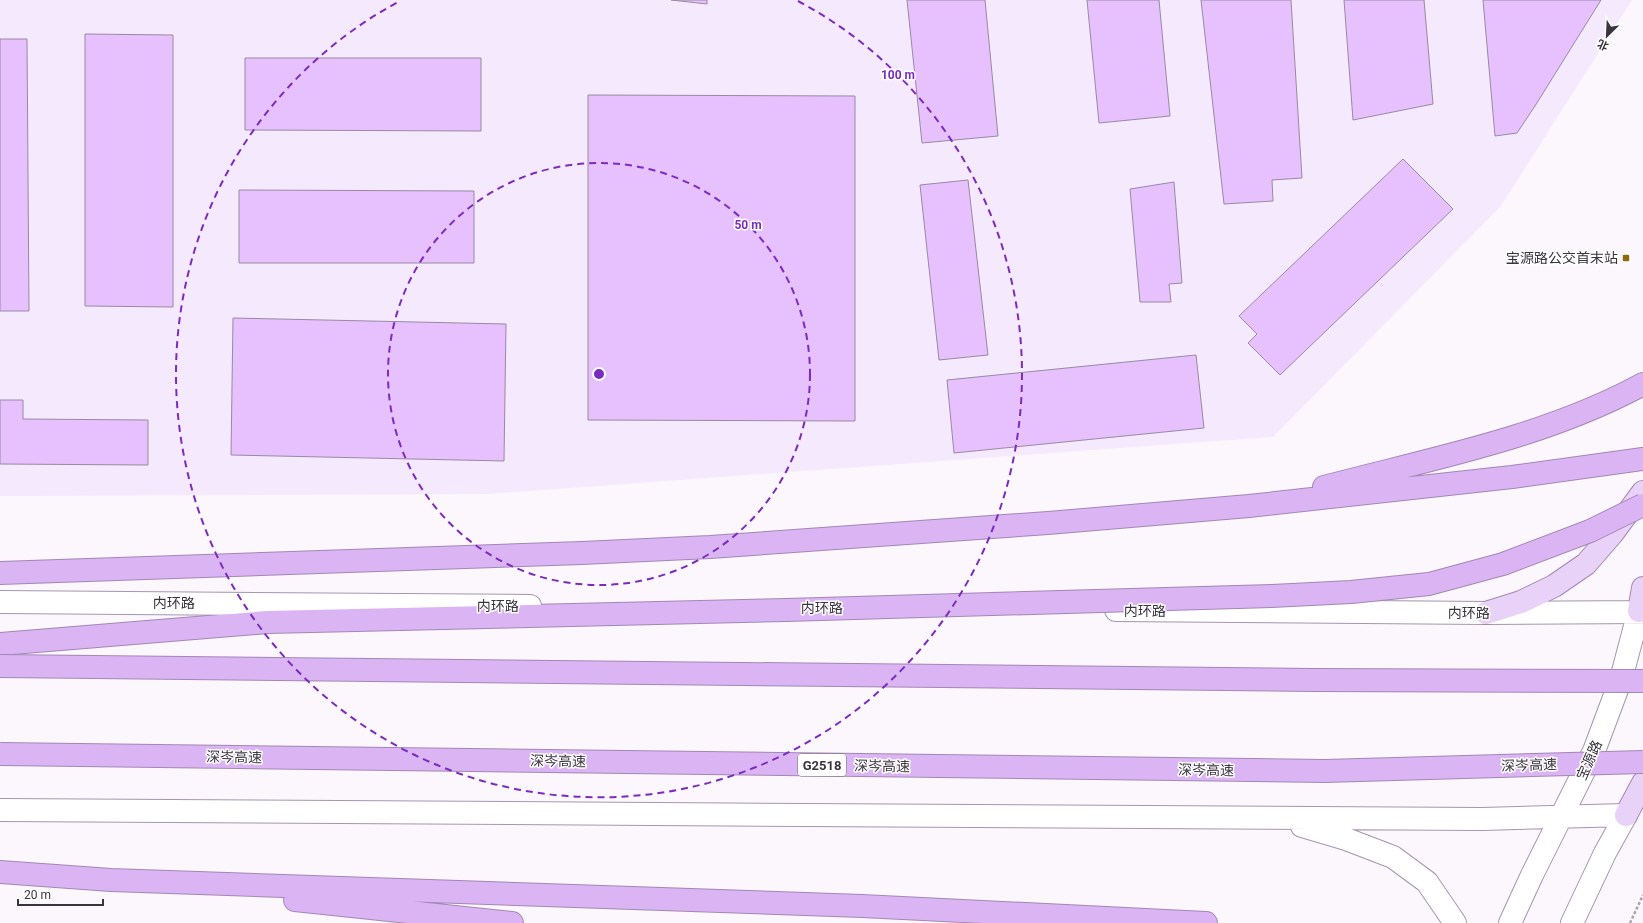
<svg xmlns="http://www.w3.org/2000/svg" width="1643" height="923" font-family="Roboto,'Noto Sans SC',sans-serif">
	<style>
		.built { fill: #f5e9fe }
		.building { fill: #e6c1fd; stroke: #9989a2 }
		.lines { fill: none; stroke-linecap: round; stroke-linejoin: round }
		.secondary-casing { stroke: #a596af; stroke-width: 24 }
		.primary-casing { stroke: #a387b4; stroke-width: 24 }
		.motorway-casing { stroke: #a387b4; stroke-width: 24 }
		.path { stroke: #aaa5ad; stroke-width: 2.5; stroke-dasharray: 3 2; stroke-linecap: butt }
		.secondary { stroke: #fff; stroke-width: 22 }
		.primary { stroke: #e9d2f8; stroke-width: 22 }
		.motorway { stroke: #dbb4f4; stroke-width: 22 }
		.motorway-bridge-casing { stroke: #a387b4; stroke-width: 24; stroke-linecap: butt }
		.motorway-bridge { stroke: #dbb4f4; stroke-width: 22 }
		.ring { fill: none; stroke: #7b2cbf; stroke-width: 2; stroke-dasharray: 7 5 }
		.poi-dot { fill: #90680e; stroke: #fff; stroke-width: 1.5 }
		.labels { text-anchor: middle; stroke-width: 3; stroke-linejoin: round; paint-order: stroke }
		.shield { fill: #fff; stroke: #757178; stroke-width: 1 }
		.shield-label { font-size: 13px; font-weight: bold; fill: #3a343e }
		.poi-label { font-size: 14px; fill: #3a343e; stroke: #fff; text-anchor: end }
		.street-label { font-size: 14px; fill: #3a343e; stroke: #fff }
		.centre { fill: #7b2cbf; stroke: #fff; stroke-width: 2 }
		.ring-label { font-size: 12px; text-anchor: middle; font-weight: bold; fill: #7b2cbf; stroke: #fff; stroke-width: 3; stroke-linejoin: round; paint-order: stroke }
	</style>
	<rect width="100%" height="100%" fill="#fbf7fd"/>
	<path class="built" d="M 0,0 L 1632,0 L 1501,206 L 1273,437 L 486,494 L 0,496 Z"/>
	<path class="building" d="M 671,0 L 707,0 L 707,4 Z
		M 907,0 L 985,0 L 998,136 L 922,143 Z
		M 1087,0 L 1159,0 L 1170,116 L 1099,123 Z
		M 1201,0 L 1291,0 L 1302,178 L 1272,180 L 1273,201 L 1224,204 Z
		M 1344,0 L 1424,0 L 1433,104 L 1353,120 Z
		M 1483,0 L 1601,0 L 1535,106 L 1517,133 L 1495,136 Z
		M 85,34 L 173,35 L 173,307 L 85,306 Z
		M 0,39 L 27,39 L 29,311 L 0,311 Z
		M 245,58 L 481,58 L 481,131 L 245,130 Z
		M 588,95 L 855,96 L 855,421 L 588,420 Z
		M 1403,159 L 1453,209 L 1280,375 L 1248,343 L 1257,334 L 1239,316 Z
		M 968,180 L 988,355 L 939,360 L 920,185 Z
		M 1174,182 L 1182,283 L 1169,284 L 1171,302 L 1140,302 L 1130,189 Z
		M 239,190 L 474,191 L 474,263 L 239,263 Z
		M 233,318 L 506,324 L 504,461 L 231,455 Z
		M 1196,355 L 1204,428 L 954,453 L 947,380 Z
		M 0,400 L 23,400 L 23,419 L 148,420 L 148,465 L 0,464 Z"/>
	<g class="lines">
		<defs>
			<path id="secondary" d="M 0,602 L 530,606
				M 1116,610 L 1486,613 L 1643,612
				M 0,810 L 1482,819 L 1626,815
				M 1302,826 L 1346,839 L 1393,857 L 1427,882 L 1455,923
				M 1510,923 L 1532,875 L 1594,751 L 1621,679 L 1639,611
				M 1572,923 L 1605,853 L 1626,815"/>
			<path id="primary" d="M 1639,611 L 1643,588
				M 1486,613 L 1521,602 L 1554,586 L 1586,564 L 1612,534 L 1643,492
				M 1626,815 L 1643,783"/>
			<path id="motorway" d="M 1324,487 C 1430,459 1546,437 1643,384
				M 0,573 L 582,553 L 710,547 L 1048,523 L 1249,506 L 1512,477 L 1643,459
				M 0,644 L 268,622 L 786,610
				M 0,872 L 111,880 L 862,906 L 1206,923
				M 295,900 L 512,923"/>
		</defs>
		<use href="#secondary" class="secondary-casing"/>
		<use href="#primary" class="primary-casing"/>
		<use href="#motorway" class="motorway-casing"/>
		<path class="path" d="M 1630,923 L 1643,895"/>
		<use href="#secondary" class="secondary"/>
		<use href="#primary" class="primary"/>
		<use href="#motorway" class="motorway"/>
		<defs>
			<path id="motorway-bridge" d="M 786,610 L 1272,596 L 1351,592 L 1429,584 L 1503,564 L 1590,531 L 1643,505
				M 0,666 L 1313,680 L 1643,681
				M 0,754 L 1325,771 L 1643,762"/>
		</defs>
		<use href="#motorway-bridge" class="motorway-bridge-casing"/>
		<use href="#motorway-bridge" class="motorway-bridge"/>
	</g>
	<g class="ring">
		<circle cx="599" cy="374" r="211"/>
		<path d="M798 1A423 423 0 1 1 400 1"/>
	</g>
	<rect class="poi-dot" x="1622" y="254" width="8" height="8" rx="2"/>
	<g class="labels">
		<rect class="shield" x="798" y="754" width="48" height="22" rx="3"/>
		<g class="shield-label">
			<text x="822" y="770">G2518</text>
		</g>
		<g class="poi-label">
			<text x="1618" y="263">宝源路公交首末站</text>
		</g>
		<g class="street-label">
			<text x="174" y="608">内环路</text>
			<text x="498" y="611">内环路</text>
			<text x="822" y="613">内环路</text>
			<text x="1145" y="616">内环路</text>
			<text x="1469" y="618">内环路</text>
			<text transform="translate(234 757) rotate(1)" y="5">深岑高速</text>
			<text transform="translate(1589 760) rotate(-66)" y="5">宝源路</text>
			<text transform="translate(558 761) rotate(1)" y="5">深岑高速</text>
			<text transform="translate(1529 765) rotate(-2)" y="5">深岑高速</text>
			<text transform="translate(882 766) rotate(1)" y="5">深岑高速</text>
			<text transform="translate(1206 770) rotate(1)" y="5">深岑高速</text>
		</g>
	</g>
	<circle cx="599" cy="374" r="6" class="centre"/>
	<g class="ring-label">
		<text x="898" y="79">100 m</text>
		<text x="748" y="229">50 m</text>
	</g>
	<g transform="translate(1607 36) rotate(204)" stroke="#ffffff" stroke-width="3" paint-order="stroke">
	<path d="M0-3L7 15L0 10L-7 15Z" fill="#3a343e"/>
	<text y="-6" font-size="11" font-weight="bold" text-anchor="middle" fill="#3a343e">北</text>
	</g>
	<path d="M18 899v6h85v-6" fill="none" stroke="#3a343e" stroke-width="2"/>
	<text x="24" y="899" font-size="12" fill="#3a343e" stroke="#ffffff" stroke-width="3" paint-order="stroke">20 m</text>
</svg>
